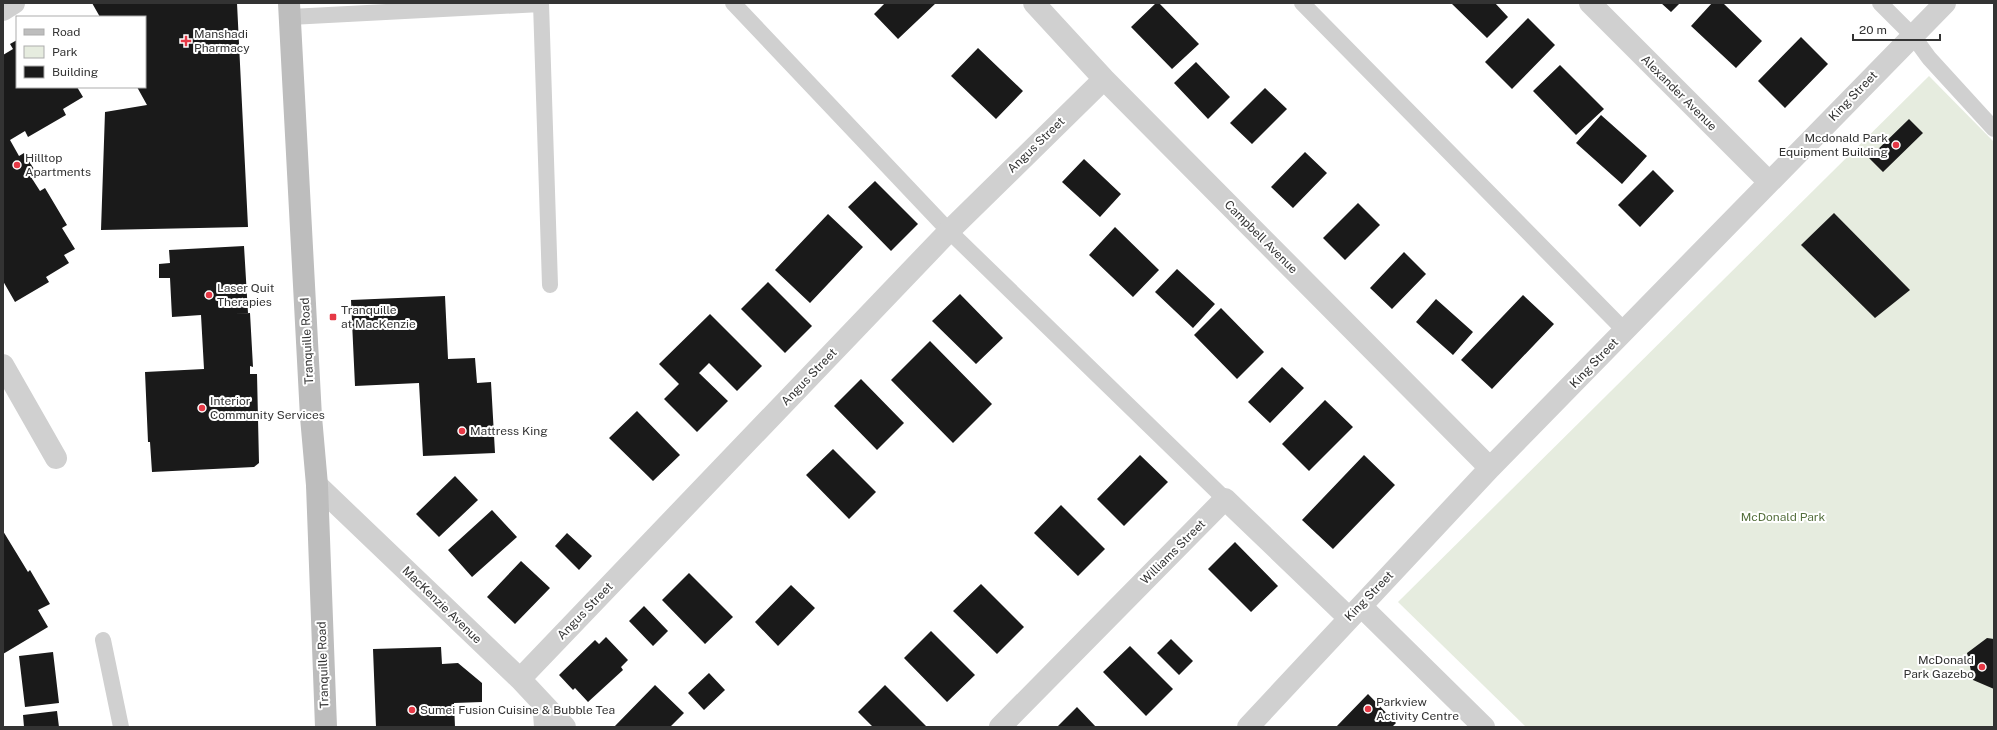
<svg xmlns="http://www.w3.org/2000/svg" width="1997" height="730" font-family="'Public Sans',sans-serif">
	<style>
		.green { fill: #e6ecdf }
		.building { fill: #1a1a1a }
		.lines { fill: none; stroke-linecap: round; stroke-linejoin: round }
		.lane { stroke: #d0d0d0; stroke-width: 16 }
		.street { stroke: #d0d0d0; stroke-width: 22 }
		.secondary { stroke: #bdbdbd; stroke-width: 22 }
		.poi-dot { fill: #e63946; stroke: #fff; stroke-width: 1.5 }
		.labels { text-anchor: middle; stroke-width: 4; stroke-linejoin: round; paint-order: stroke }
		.poi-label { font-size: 12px; fill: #333; stroke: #fff; text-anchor: start }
		.street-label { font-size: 12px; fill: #333; stroke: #fff }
		.park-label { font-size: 12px; fill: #56703f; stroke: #fff }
	</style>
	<rect width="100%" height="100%" fill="#fff"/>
	<path class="green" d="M 1929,76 L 1994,142 L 1994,727 L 1526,727 L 1398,602 Z"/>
	<path class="building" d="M 92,3 L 237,3 L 248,227 L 101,230 L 105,112 L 147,105 L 137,87 L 145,87 L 145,17 L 100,17 Z
		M 885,3 L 936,3 L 898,39 L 874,14 Z
		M 1156,3 L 1159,3 L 1199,44 L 1172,69 L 1131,27 Z
		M 1451,3 L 1495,3 L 1508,17 L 1487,38 Z
		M 1661,3 L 1680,3 L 1671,12 Z
		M 1712,3 L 1723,3 L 1762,41 L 1736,68 L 1691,26 Z
		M 1528,18 L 1555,45 L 1512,89 L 1485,62 Z
		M 1801,37 L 1828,64 L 1785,108 L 1758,81 Z
		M 17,40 L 17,87 L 77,87 L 83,97 L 63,109 L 66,115 L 28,137 L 25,131 L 10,140 L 19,156 L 24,153 L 37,174 L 31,177 L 40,191 L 45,188 L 67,225 L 62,228 L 75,249 L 64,255 L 69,263 L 46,277 L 49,282 L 15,302 L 3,281 L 3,55 L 13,49 L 10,44 Z
		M 978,48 L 1023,91 L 996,119 L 951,76 Z
		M 1196,62 L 1230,97 L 1208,119 L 1174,83 Z
		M 1560,65 L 1604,109 L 1576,135 L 1533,91 Z
		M 1265,88 L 1287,109 L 1252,144 L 1230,123 Z
		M 1601,115 L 1647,156 L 1622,184 L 1576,143 Z
		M 1909,119 L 1923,133 L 1883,172 L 1869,158 Z
		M 1305,152 L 1327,173 L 1293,208 L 1271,187 Z
		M 1084,159 L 1121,194 L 1100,217 L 1062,182 Z
		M 1653,170 L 1674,191 L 1640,227 L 1618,205 Z
		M 875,181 L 918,224 L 891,251 L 848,207 Z
		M 1358,203 L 1380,225 L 1345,260 L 1323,238 Z
		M 1834,213 L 1910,290 L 1875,318 L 1801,245 Z
		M 828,214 L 863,247 L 810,303 L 775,270 Z
		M 1115,227 L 1159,270 L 1133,297 L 1089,255 Z
		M 244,246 L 248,313 L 233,314 L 250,313 L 253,367 L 250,366 L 250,374 L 257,374 L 259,463 L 254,467 L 152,472 L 150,442 L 148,442 L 145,372 L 204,369 L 201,315 L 172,317 L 170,278 L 159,278 L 159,264 L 170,263 L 169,250 Z
		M 1404,252 L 1426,274 L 1392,309 L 1370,288 Z
		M 1177,269 L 1215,304 L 1193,328 L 1155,292 Z
		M 768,282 L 812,326 L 785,353 L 741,309 Z
		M 960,294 L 1003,338 L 976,364 L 932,321 Z
		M 1523,295 L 1554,324 L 1492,389 L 1461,360 Z
		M 445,296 L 448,359 L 475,358 L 477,383 L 491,382 L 495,453 L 423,456 L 419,383 L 355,386 L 351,300 Z
		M 1436,299 L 1473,332 L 1453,355 L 1416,322 Z
		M 1221,308 L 1264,352 L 1237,379 L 1194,335 Z
		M 710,314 L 762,366 L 737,391 L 709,363 L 699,373 L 728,401 L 697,432 L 664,399 L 679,384 L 659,364 Z
		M 930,341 L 992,404 L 953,443 L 891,380 Z
		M 1282,367 L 1304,388 L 1270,423 L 1248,402 Z
		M 861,379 L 904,423 L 877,450 L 834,406 Z
		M 1325,400 L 1353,427 L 1309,471 L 1282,444 Z
		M 637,411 L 680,455 L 653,481 L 609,438 Z
		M 833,449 L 876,492 L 849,519 L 806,475 Z
		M 1140,455 L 1168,482 L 1124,526 L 1097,499 Z
		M 1364,455 L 1395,485 L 1333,549 L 1302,520 Z
		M 455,476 L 478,500 L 439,537 L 416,514 Z
		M 1061,505 L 1105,549 L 1078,576 L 1034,533 Z
		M 492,510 L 517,537 L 472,577 L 448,550 Z
		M 3,531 L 28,572 L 30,570 L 50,604 L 38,610 L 48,627 L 3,654 Z
		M 567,533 L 592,556 L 579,570 L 555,546 Z
		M 1235,542 L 1278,586 L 1251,612 L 1208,569 Z
		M 521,561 L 550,588 L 515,624 L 487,597 Z
		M 689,573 L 733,617 L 705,644 L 662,600 Z
		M 981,584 L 1024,627 L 997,654 L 953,611 Z
		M 791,585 L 815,608 L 778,646 L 755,622 Z
		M 644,606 L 668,631 L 653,646 L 629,621 Z
		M 931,631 L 975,675 L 947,702 L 904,658 Z
		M 606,637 L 628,660 L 621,667 L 623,670 L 588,702 L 575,688 L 573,690 L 559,675 L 595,640 L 599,644 Z
		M 1987,638 L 1994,639 L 1994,689 L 1973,680 L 1967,653 Z
		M 1171,639 L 1193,661 L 1179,675 L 1157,653 Z
		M 1130,646 L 1173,689 L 1146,716 L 1103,672 Z
		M 441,647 L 442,664 L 458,663 L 482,683 L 482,702 L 454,703 L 455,727 L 376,727 L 373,649 Z
		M 53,652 L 59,703 L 25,707 L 19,656 Z
		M 709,673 L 725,690 L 704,710 L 688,693 Z
		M 655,685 L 684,713 L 670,727 L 614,727 Z
		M 885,685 L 927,727 L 873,727 L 858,712 Z
		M 1368,694 L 1396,723 L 1392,727 L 1336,727 Z
		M 1077,707 L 1096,727 L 1057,727 Z
		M 57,711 L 59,727 L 24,727 L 23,715 Z"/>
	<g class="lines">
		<path class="lane" d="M 541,3 L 550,285
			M 733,3 L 949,231 L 1225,499
			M 1302,3 L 1625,331
			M 1880,3 L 1913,36 L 1929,58 L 1994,129
			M 290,17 L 541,4
			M 103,640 L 121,727
			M 540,701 L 542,727"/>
		<path class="street" d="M 1034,3 L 1104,79 L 1490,468
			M 1590,3 L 1769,182
			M 3,10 L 14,3
			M 3,365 L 56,458
			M 317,485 L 520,679 L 565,727
			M 1361,606 L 1484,727
			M 520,679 L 949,231 L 1104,79
			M 1000,727 L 1225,499 L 1349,618
			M 1248,727 L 1490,468 L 1945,3"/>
		<path class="secondary" d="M 289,3 L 311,417 L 317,485 L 326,727"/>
	</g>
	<g class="poi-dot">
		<path d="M184 35h4v4h4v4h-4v4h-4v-4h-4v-4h4z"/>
		<circle cx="1896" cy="145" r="4"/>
		<circle cx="17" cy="165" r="4"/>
		<circle cx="209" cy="295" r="4"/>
		<rect x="329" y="313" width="8" height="8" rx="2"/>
		<circle cx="202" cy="408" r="4"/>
		<circle cx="462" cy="431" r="4"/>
		<circle cx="1982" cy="667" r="4"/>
		<circle cx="1368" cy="709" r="4"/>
		<circle cx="412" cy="710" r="4"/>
	</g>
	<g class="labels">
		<g class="poi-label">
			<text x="194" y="38">Manshadi<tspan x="194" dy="14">Pharmacy</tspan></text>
			<text x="1888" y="142" text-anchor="end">Mcdonald Park<tspan x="1888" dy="14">Equipment Building</tspan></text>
			<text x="25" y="162">Hilltop<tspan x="25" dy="14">Apartments</tspan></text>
			<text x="217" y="292">Laser Quit<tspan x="217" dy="14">Therapies</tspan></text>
			<text x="341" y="314">Tranquille<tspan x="341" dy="14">at MacKenzie</tspan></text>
			<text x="210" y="405">Interior<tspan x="210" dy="14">Community Services</tspan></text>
			<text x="470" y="435">Mattress King</text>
			<text x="1974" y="664" text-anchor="end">McDonald<tspan x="1974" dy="14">Park Gazebo</tspan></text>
			<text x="1376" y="706">Parkview<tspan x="1376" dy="14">Activity Centre</tspan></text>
			<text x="420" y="714">Sumei Fusion Cuisine &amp; Bubble Tea</text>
		</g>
		<g class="street-label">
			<text transform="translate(1679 93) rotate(45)" y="4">Alexander Avenue</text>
			<text transform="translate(1853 96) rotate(-46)" y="4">King Street</text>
			<text transform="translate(1036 145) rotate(-44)" y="4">Angus Street</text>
			<text transform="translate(1261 237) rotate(45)" y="4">Campbell Avenue</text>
			<text transform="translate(307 341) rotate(-93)" y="4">Tranquille Road</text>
			<text transform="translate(1594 363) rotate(-46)" y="4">King Street</text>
			<text transform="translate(809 377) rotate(-46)" y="4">Angus Street</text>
			<text transform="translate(1173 552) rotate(-45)" y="4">Williams Street</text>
			<text transform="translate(1369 596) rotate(-46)" y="4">King Street</text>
			<text transform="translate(442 605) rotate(44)" y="4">MacKenzie Avenue</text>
			<text transform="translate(585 611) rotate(-46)" y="4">Angus Street</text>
			<text transform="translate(323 665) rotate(-92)" y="4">Tranquille Road</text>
		</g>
		<g class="park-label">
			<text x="1783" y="521">McDonald Park</text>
		</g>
	</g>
	<rect width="1997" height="730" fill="none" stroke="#333333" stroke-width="8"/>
	<rect x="16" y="16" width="130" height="72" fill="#ffffff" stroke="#adadad"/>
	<rect x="24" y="29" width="20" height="6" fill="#bdbdbd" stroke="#adadad"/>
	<text x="52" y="36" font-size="12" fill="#333333">Road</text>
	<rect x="24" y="46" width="20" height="12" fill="#e6ecdf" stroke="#adadad"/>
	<text x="52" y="56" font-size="12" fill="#333333">Park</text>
	<rect x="24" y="66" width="20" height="12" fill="#1a1a1a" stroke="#adadad"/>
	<text x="52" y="76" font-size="12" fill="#333333">Building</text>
	<path d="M1853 34v6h87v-6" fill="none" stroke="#333333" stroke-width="2"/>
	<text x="1859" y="34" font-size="12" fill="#333333" stroke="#ffffff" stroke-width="3" paint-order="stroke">20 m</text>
</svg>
